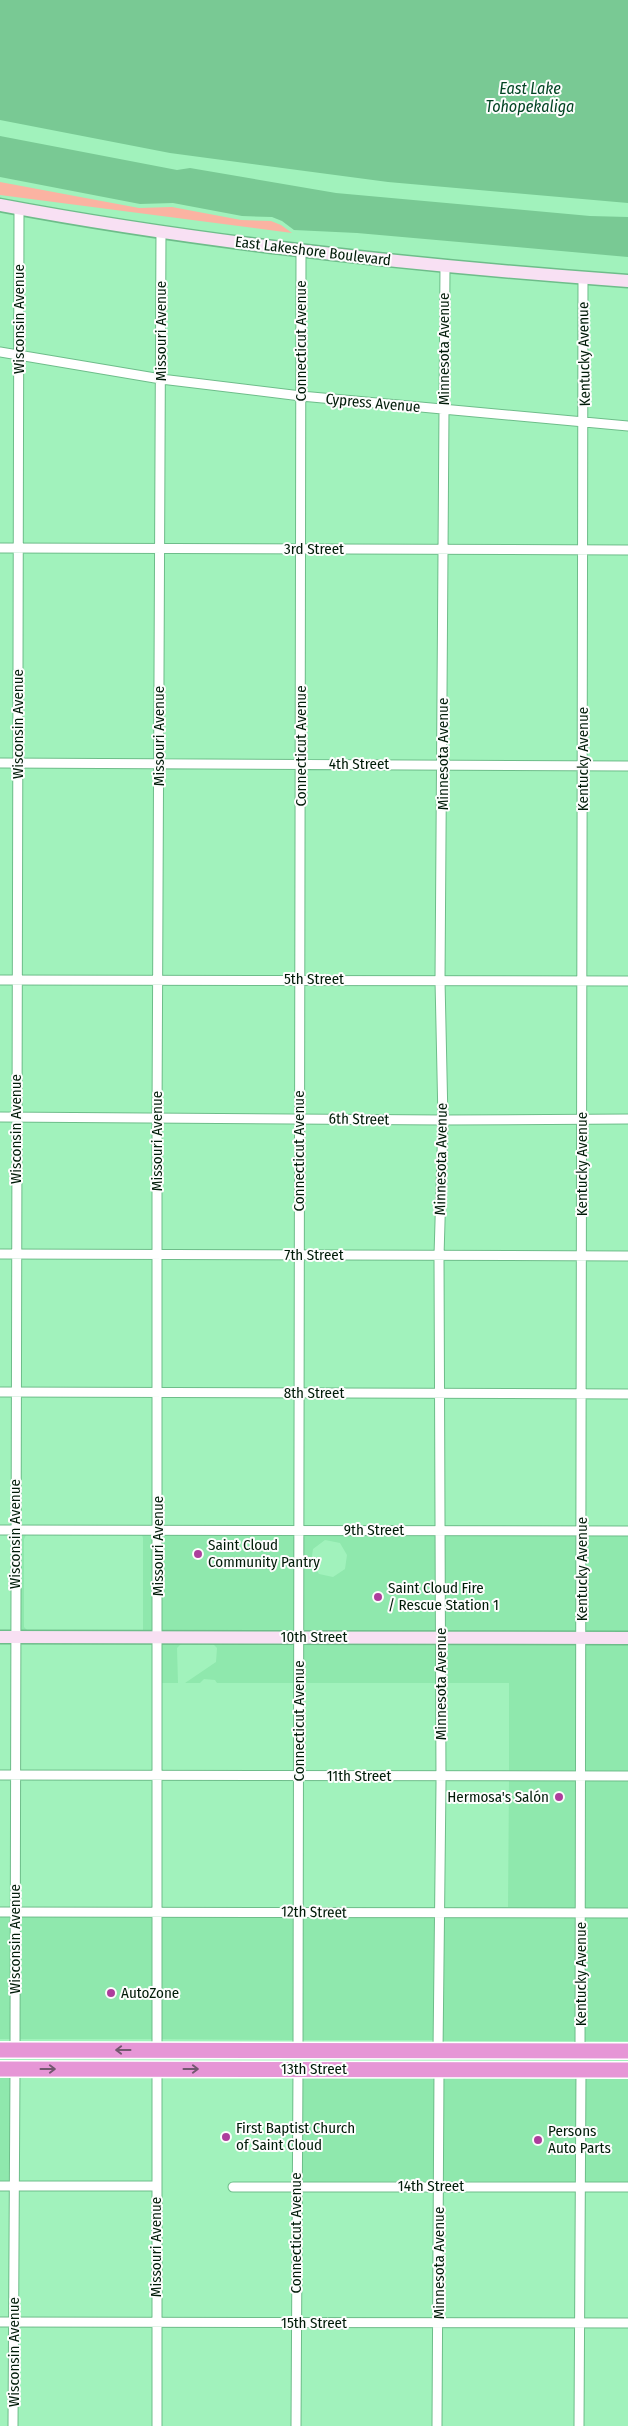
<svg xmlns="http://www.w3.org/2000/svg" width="628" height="2426" font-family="'Fira Sans Condensed',sans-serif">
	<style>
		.built { fill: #8fe8ad; fill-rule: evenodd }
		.green { fill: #fbb3a2 }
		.water { fill: #79c994 }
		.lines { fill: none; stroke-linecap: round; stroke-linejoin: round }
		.street-casing { stroke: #6ebd8a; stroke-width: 11 }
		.secondary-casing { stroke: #6ebd8a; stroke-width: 15 }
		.highway-casing { stroke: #fff; stroke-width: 18 }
		.street { stroke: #fff; stroke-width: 9 }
		.secondary { stroke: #f8e0f3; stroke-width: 12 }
		.highway { stroke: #e696d6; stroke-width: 15 }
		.oneway { stroke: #73586f }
		.poi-dot { fill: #ad3e9c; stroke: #fdfdfd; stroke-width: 2 }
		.labels { text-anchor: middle; stroke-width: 4; stroke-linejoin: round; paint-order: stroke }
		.street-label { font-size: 15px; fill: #001b08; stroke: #fdfdfd }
		.poi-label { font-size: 15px; fill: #001b08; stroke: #fdfdfd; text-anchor: start }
		.water-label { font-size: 16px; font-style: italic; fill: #024423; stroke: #fdfdfd }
	</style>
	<rect width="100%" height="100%" fill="#a1f2bc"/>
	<path class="built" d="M20,1535H40H26L24,1539V1627L28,1631L143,1630V1538L142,1535H153L152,1632H20Z
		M162,1535H295L294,1632H161Z
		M303,1535L436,1536V1632H303ZM325,1540L340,1543L347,1555L345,1569L333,1577L319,1574L311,1562L313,1549Z
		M445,1536H577V1633L445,1632Z
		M586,1536H628V1633H586Z
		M161,1642H294V1683H217L215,1680L204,1679L200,1683H185L216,1662L217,1648L213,1644H181L177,1648L178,1683H161Z
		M303,1642H436V1683H303Z
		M445,1642L577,1643V1771H509V1683H445Z
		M586,1643H628V1771H586Z
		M509,1781H577L576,1908H443L508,1907Z
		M586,1781H628V1908H585Z
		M0,1917H10L11,2039H0Z
		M19,1917H152V2039H19Z
		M160,1917H294V2040L161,2039Z
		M303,1917L434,1918V2040H303Z
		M443,1918H576V2041H443Z
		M585,1918H628V2041H585Z
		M0,2076H11L9,2181H0Z
		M302,2076H435V2181L301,2182Z
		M444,2076H577L575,2182L444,2181Z
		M585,2076L628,2077V2182H584Z"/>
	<path class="green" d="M0,182L139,208L172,207L241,220L271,221L281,225L292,233L0,195Z"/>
	<path class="water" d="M0,0H628V203L388,182L170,153L0,120Z
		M0,136L177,170L190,168L336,193L590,216L628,217V257L357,233L294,230L282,221L272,217L242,216L173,203L140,204L0,177Z"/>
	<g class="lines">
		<defs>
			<path id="street" d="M0,352L161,379L301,396L628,426
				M0,548L628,550
				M0,763L628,766
				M0,980L628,981
				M0,1117L443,1120L628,1119
				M0,1254L628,1256
				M0,1392L628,1394
				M0,1530L628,1531
				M0,1775L628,1776
				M0,1912L628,1913
				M15,2050L19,209
				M157,2050V1117L161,231
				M298,2050L301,251
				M438,2051L441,1783L439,1256L443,1120L440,980L445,267
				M580,2051L583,278
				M0,2186H156
				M233,2187H628
				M0,2322L628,2323
				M13,2426L15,2069
				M157,2426V2069
				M296,2426L298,2069
				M437,2426L439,2070
				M579,2426L581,2070"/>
			<path id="secondary" d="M0,205C207,244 418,266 628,281
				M0,1637L628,1638"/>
			<path id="highway" d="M0,2050L628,2051
				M0,2069L628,2070"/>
		</defs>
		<use href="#street" class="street-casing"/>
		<use href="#secondary" class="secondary-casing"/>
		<use href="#highway" class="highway-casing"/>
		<use href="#street" class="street"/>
		<use href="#secondary" class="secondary"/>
		<use href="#highway" class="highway"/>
	</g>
	<defs><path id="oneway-shaft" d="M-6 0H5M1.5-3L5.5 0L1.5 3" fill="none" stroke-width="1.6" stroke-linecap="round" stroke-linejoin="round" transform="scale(1.25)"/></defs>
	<g class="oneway">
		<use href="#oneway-shaft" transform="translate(123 2050) rotate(180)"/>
		<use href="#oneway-shaft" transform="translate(48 2069)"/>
		<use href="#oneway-shaft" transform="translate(191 2069)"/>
	</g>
	<g class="poi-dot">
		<circle cx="198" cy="1554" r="5"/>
		<circle cx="378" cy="1597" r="5"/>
		<circle cx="559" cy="1797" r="5"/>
		<circle cx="111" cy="1993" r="5"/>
		<circle cx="226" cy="2137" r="5"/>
		<circle cx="538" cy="2140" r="5"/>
	</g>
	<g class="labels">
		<g class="street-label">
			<text transform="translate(313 251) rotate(7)" y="5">East Lakeshore Boulevard</text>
			<text transform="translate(19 319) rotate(-90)" y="5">Wisconsin Avenue</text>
			<text transform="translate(161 331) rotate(-90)" y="5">Missouri Avenue</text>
			<text transform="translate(301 341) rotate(-90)" y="5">Connecticut Avenue</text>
			<text transform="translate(444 349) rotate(-90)" y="5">Minnesota Avenue</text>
			<text transform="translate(584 354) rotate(-91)" y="5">Kentucky Avenue</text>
			<text transform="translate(373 403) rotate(5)" y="5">Cypress Avenue</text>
			<text x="314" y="554">3rd Street</text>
			<text transform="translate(18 724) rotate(-90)" y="5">Wisconsin Avenue</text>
			<text transform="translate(159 736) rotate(-90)" y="5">Missouri Avenue</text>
			<text transform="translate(301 746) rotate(-90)" y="5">Connecticut Avenue</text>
			<text transform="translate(443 754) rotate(-90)" y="5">Minnesota Avenue</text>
			<text transform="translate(583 759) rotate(-90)" y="5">Kentucky Avenue</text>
			<text x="359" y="769">4th Street</text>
			<text x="314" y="984">5th Street</text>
			<text transform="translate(359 1119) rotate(1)" y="5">6th Street</text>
			<text transform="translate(16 1129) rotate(-90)" y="5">Wisconsin Avenue</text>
			<text transform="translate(157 1141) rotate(-90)" y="5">Missouri Avenue</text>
			<text transform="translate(299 1151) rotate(-90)" y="5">Connecticut Avenue</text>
			<text transform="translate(441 1159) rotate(-89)" y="5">Minnesota Avenue</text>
			<text transform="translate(582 1164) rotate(-90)" y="5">Kentucky Avenue</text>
			<text x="314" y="1260">7th Street</text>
			<text x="314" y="1398">8th Street</text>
			<text x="374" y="1535">9th Street</text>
			<text transform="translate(15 1534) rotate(-90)" y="5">Wisconsin Avenue</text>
			<text transform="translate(158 1546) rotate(-90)" y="5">Missouri Avenue</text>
			<text transform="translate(582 1569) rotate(-90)" y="5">Kentucky Avenue</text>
			<text x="314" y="1642">10th Street</text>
			<text transform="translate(441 1684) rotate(-90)" y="5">Minnesota Avenue</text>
			<text transform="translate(299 1721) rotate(-90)" y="5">Connecticut Avenue</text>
			<text x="359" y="1781">11th Street</text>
			<text transform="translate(314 1912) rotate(1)" y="5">12th Street</text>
			<text transform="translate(15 1939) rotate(-90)" y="5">Wisconsin Avenue</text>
			<text transform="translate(581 1974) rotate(-90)" y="5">Kentucky Avenue</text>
			<text x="314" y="2074">13th Street</text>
			<text x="431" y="2191">14th Street</text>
			<text transform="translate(296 2233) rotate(-90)" y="5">Connecticut Avenue</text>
			<text transform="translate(156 2247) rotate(-90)" y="5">Missouri Avenue</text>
			<text transform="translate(439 2263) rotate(-90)" y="5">Minnesota Avenue</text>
			<text x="314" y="2328">15th Street</text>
			<text transform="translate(14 2352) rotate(-90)" y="5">Wisconsin Avenue</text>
		</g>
		<g class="poi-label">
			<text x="208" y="1550">Saint Cloud<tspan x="208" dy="17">Community Pantry</tspan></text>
			<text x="388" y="1593">Saint Cloud Fire<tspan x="388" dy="17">/ Rescue Station 1</tspan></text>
			<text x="549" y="1802" text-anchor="end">Hermosa's Salón</text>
			<text x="121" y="1998">AutoZone</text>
			<text x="236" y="2133">First Baptist Church<tspan x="236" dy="17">of Saint Cloud</tspan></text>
			<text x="548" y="2136">Persons<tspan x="548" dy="17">Auto Parts</tspan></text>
		</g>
		<g class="water-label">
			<text x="530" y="94">East Lake<tspan x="530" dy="18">Tohopekaliga</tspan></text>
		</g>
	</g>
</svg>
